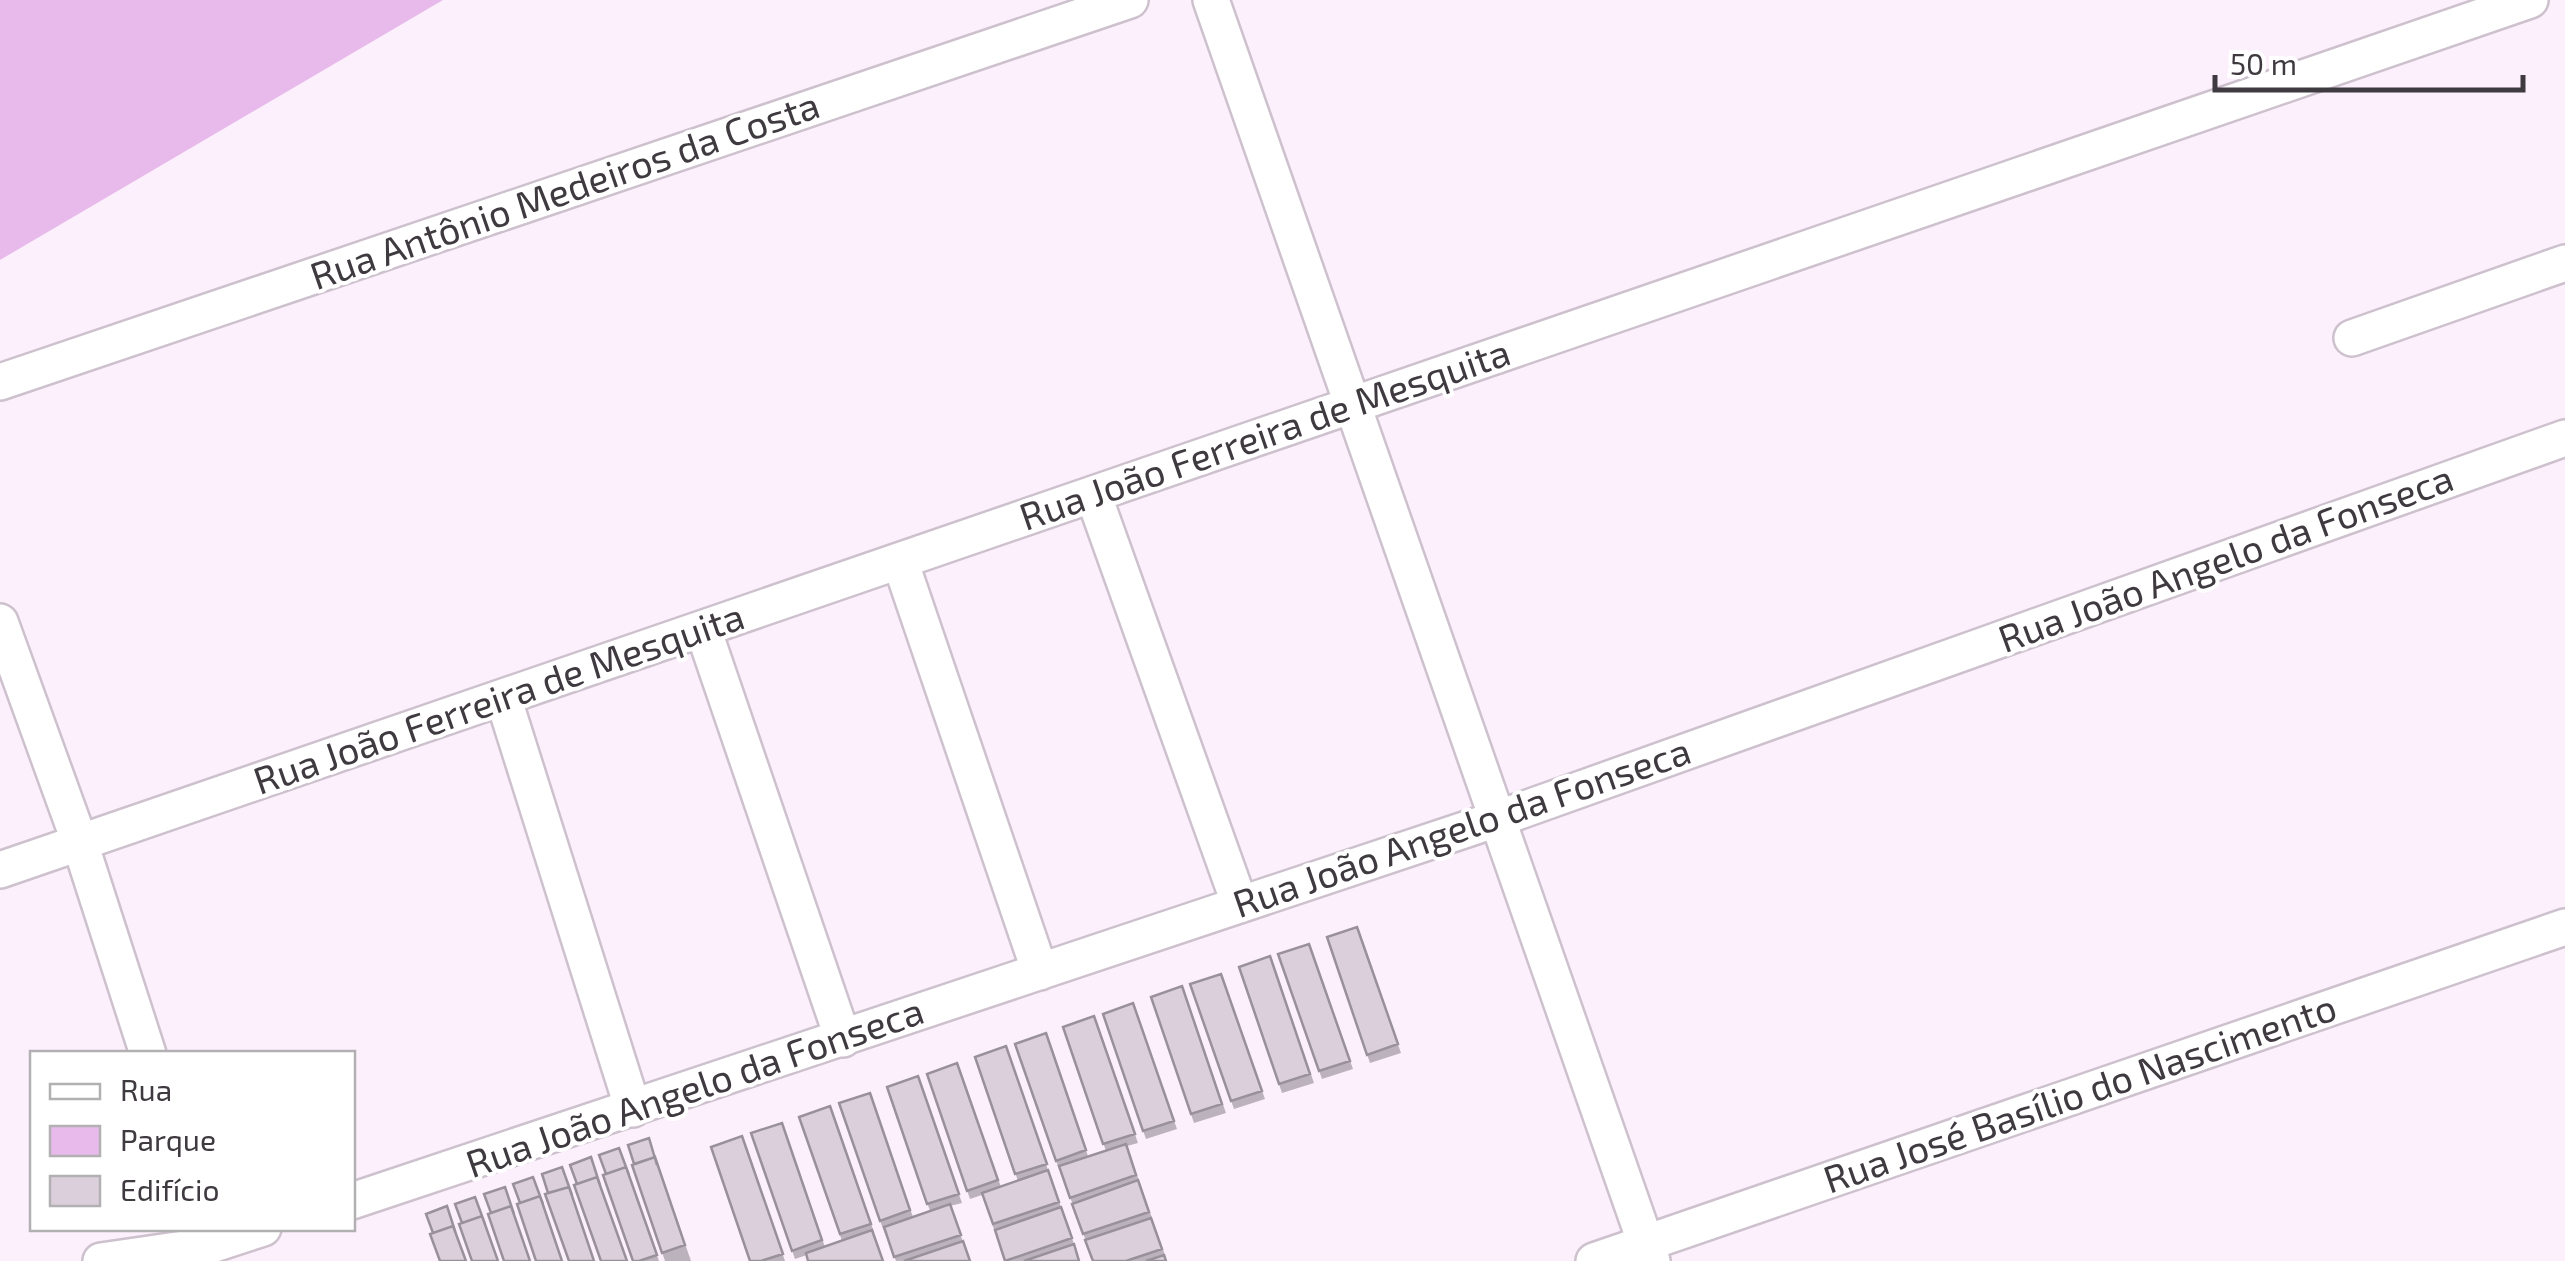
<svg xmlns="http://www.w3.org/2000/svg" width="2565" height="1261" font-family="'Exo 2',sans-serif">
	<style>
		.green { fill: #e8baeb }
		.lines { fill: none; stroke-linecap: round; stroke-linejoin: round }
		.street-casing { stroke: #cdc1cd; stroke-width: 40 }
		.street { stroke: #fff; stroke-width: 35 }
		.wall { fill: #bcb2bd }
		.building { fill: #dbcfdc; stroke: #99919a; stroke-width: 2.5 }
		.labels { text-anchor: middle; stroke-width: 8; stroke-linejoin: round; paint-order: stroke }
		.street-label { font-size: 38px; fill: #3f3a3f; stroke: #fff }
	</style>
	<rect width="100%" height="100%" fill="#fdf0fd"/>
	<path class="green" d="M0,0H443L0,260Z"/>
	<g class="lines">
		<defs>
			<path id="street" d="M1211,0L1652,1261
				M2352,338L2565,263
				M0,382L1130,0
				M1093,494L1240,905
				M900,561L1040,972
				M0,622L80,843L148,1054
				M703,629L843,1039
				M503,697L633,1109
				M0,870L2530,0
				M352,1201L1497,819L2565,438
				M101,1261L211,1245L263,1228
				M1594,1261L2565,927"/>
		</defs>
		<use href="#street" class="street-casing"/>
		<use href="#street" class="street"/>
	</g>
	<path class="wall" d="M1357,927L1401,1053L1370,1063L1327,937Z
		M1309,944L1353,1069L1322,1079L1278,954Z
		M1270,956L1314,1083L1282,1093L1239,967Z
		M1221,974L1265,1099L1234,1109L1190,984Z
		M1182,986L1226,1113L1194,1123L1151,997Z
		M1133,1003L1177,1129L1146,1139L1103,1014Z
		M1094,1016L1138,1143L1127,1146L1167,1261H1093L1060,1169H1059L1056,1161L1046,1033L1088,1156L1106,1151L1063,1027Z
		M1006,1046L1049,1173L1080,1261H1005L982,1195L970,1199L927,1074L957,1063L1001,1187L1018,1181L975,1057Z
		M918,1076L962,1203L950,1206L970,1261H896L880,1221L870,1093L913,1217L930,1211L887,1087Z
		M830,1106L874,1232L795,1259L751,1133L782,1123L825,1247L842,1241L799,1117Z
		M742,1136L785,1261H750Z
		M619,1148L659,1261H633Z
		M634,1164L661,1174L691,1261H665L632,1165Z"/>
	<path class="building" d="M1357,927L1398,1044L1367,1055L1327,937Z
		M1309,944L1350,1061L1319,1071L1278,954Z
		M1270,956L1310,1074L1279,1084L1239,967Z
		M1221,974L1262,1091L1231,1101L1190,984Z
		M1182,986L1222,1104L1191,1114L1151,997Z
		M1133,1003L1174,1121L1143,1131L1103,1014Z
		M1094,1016L1135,1134L1103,1144L1063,1027Z
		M1046,1033L1086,1150L1056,1161L1015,1044Z
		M1006,1046L1047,1164L1015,1174L975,1057Z
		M957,1063L998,1180L967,1191L927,1074Z
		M918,1076L959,1194L927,1204L887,1087Z
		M870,1093L910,1210L880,1221L839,1103Z
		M830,1106L871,1224L840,1234L799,1117Z
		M782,1123L822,1240L792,1251L751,1133Z
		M742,1136L783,1254L761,1261H750L711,1147Z
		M649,1138L657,1165L655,1157L634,1164L628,1145Z
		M1126,1144L1136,1175L1070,1198L1059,1166Z
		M619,1148L629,1175L626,1167L606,1174L599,1155Z
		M591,1157L600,1185L597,1177L577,1184L570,1165Z
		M655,1157L685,1245L662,1253L632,1165Z
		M562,1167L572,1195L569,1187L548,1193L542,1174Z
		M626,1167L657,1255L639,1261H633L603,1175Z
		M1048,1170L1059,1202L993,1224L982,1193Z
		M533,1177L543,1204L540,1196L520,1203L513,1184Z
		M597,1177L627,1261H601L574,1185Z
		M1138,1180L1149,1212L1083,1234L1072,1204Z
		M505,1187L514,1214L511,1206L491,1213L484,1194Z
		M569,1187L594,1261H569L545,1194Z
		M540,1196L562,1261H536L517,1204Z
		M475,1197L485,1224L482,1216L462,1223L455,1204Z
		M950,1204L961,1235L894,1257L884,1227Z
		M447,1206L456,1234L453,1226L433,1233L426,1214Z
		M511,1206L530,1261H504L488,1214Z
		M1061,1207L1072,1238L1005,1261L995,1230Z
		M482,1216L498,1261H472L459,1224Z
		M1151,1218L1162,1249L1126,1261H1093L1085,1240Z
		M453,1226L466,1261H440L430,1234Z
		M872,1230L883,1261H808L806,1253Z
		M963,1241L970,1261H904Z
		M1074,1244L1079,1261H1024Z
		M1164,1255L1166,1261H1146Z"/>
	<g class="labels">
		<g class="street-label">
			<text transform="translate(565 191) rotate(-19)" y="13">Rua Antônio Medeiros da Costa</text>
			<text transform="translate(1265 435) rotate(-19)" y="13">Rua João Ferreira de Mesquita</text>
			<text transform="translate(2226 559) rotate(-20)" y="13">Rua João Angelo da Fonseca</text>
			<text transform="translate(499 699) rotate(-19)" y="13">Rua João Ferreira de Mesquita</text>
			<text transform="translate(1462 828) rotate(-19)" y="13">Rua João Angelo da Fonseca</text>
			<text transform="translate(695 1088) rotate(-19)" y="13">Rua João Angelo da Fonseca</text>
			<text transform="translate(2080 1094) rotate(-19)" y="13">Rua José Basílio do Nascimento</text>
		</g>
	</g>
	<rect x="30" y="1051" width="325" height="180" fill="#ffffff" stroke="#b2b0b2" stroke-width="2.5"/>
	<rect x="50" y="1084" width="50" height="15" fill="#ffffff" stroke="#b2b0b2" stroke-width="2.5"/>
	<text x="120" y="1101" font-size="30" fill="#3f3a3f">Rua</text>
	<rect x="50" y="1126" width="50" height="30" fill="#e8baeb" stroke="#b2b0b2" stroke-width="2.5"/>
	<text x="120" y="1151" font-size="30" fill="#3f3a3f">Parque</text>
	<rect x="50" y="1176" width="50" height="30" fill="#dbcfdc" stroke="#b2b0b2" stroke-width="2.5"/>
	<text x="120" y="1201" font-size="30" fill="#3f3a3f">Edifício</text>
	<path d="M2215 75v15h308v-15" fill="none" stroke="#3f3a3f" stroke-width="5"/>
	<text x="2230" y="75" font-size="30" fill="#3f3a3f" stroke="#ffffff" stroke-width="8" paint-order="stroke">50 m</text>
</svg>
